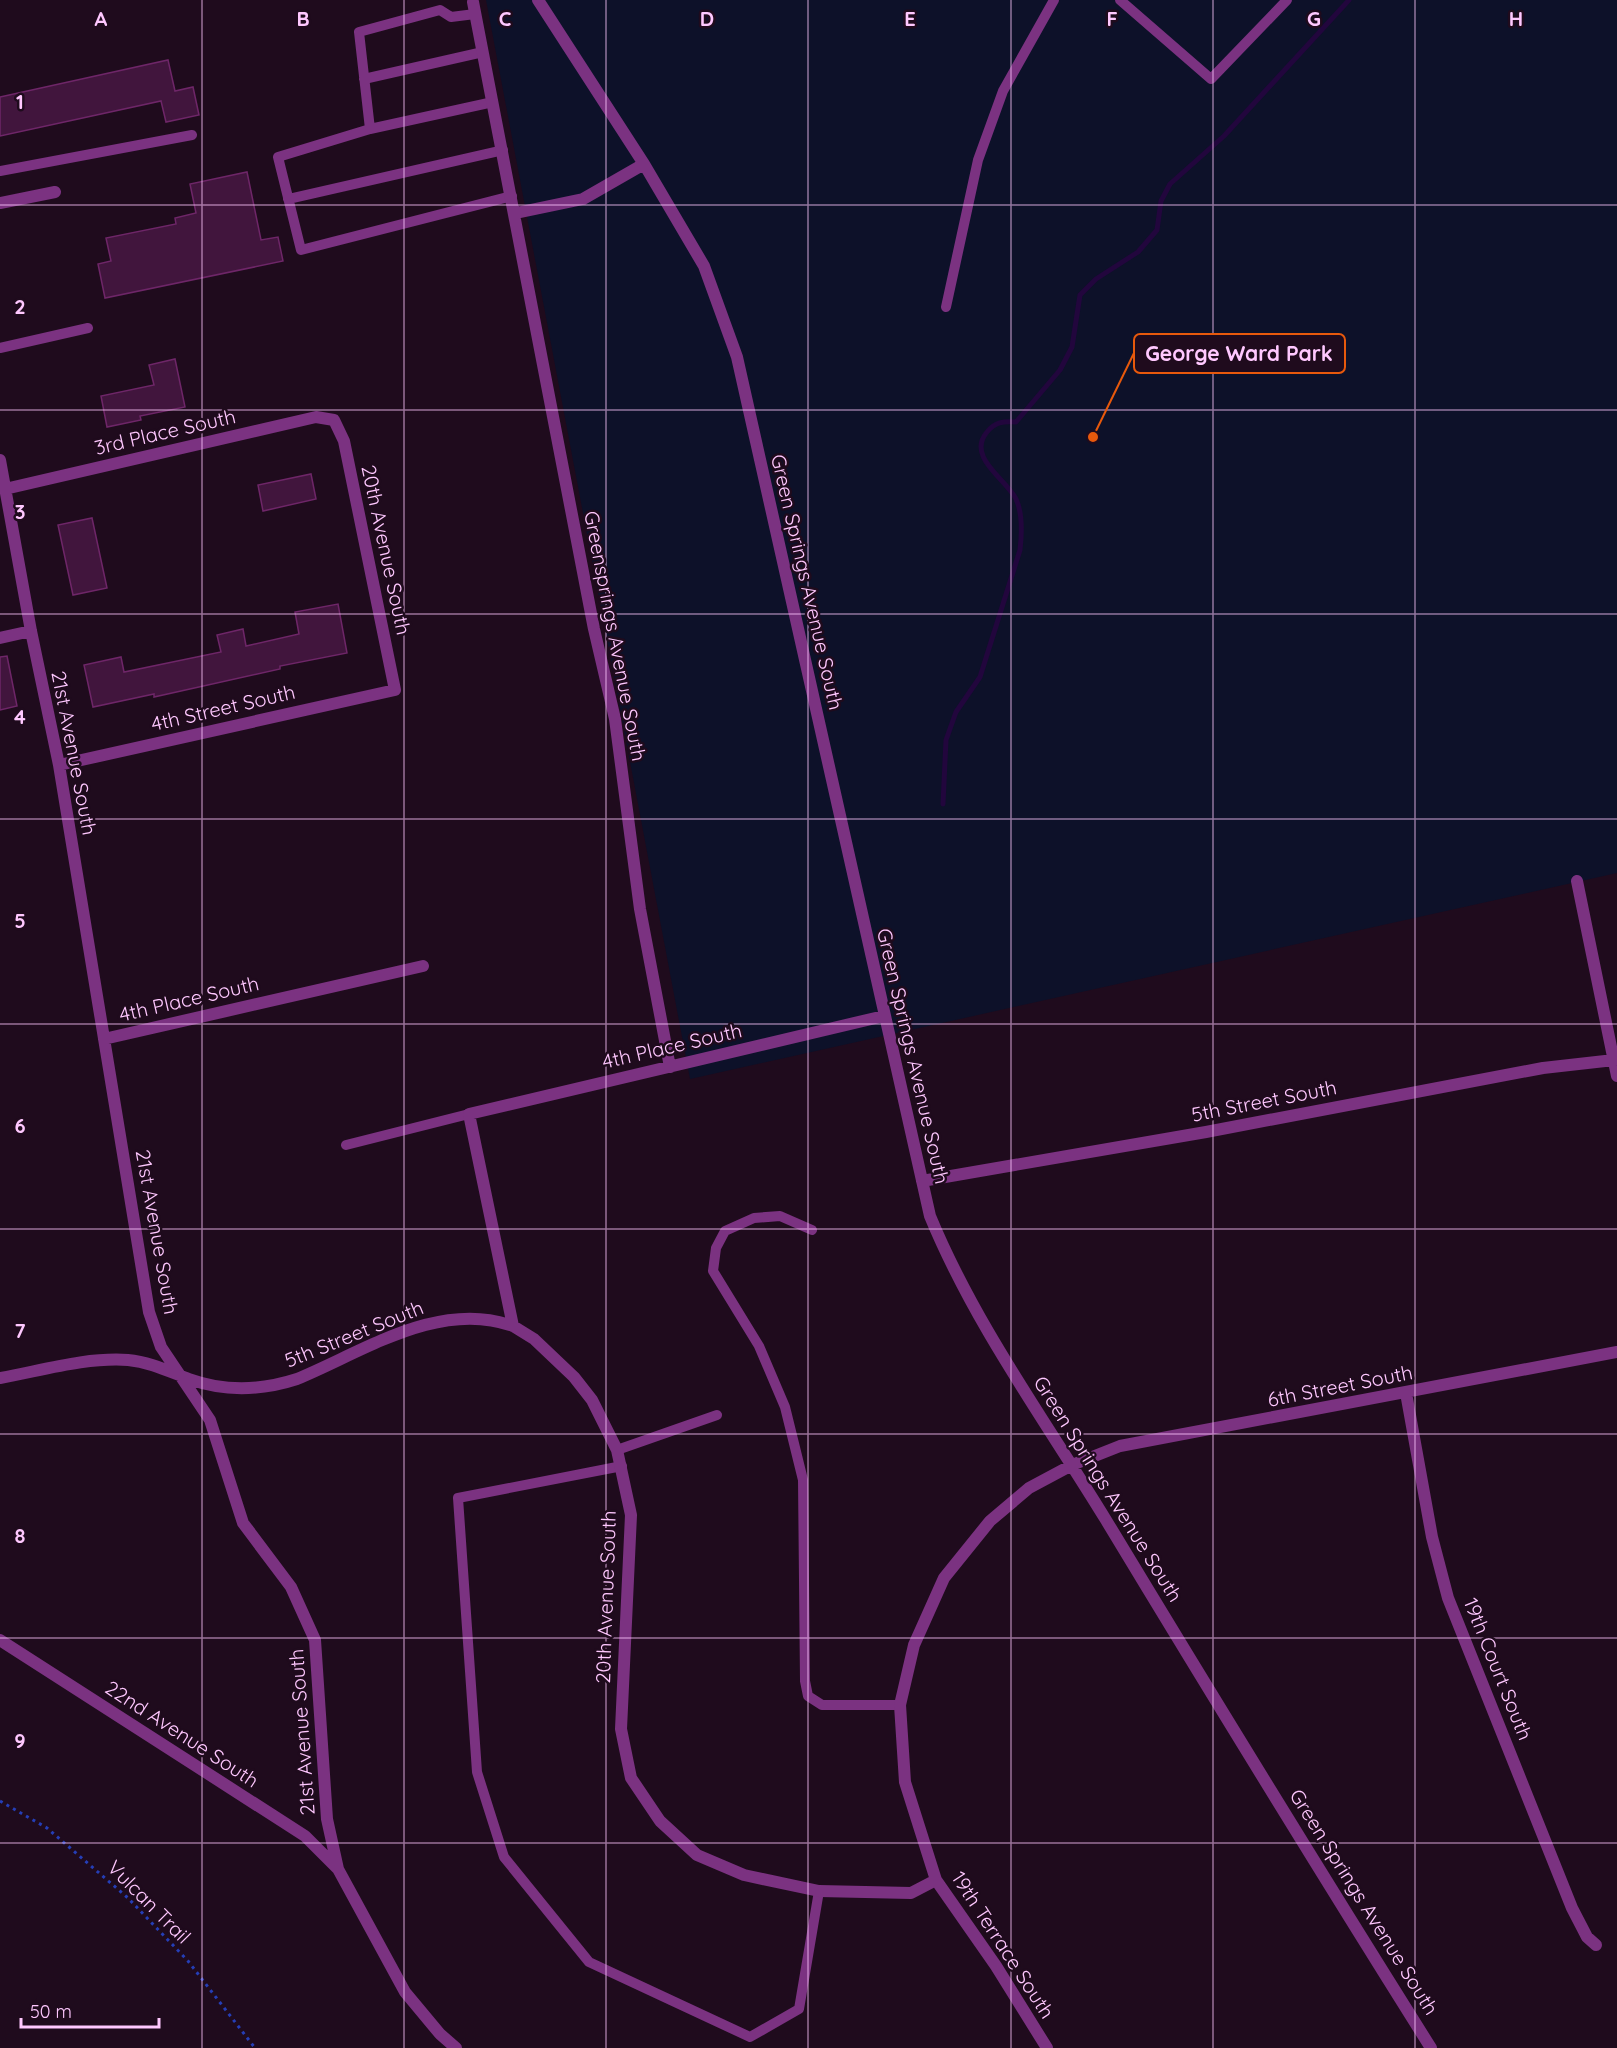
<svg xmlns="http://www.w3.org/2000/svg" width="1617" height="2048" font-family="Quicksand,sans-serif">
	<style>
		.green { fill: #0d1129 }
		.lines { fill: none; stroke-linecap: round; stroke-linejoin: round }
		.stream { stroke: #22063d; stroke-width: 5 }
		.building { fill: #41153d; stroke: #6e2668; stroke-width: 1.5 }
		.path { stroke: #253eb6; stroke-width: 3; stroke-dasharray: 3 4.5; stroke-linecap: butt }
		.lane { stroke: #7b3281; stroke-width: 10 }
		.street { stroke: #7b3281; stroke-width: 12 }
		.grid { fill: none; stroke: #ffc8ff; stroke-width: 1.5; stroke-opacity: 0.55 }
		.labels { text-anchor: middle; stroke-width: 5; stroke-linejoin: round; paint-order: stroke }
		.street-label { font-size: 20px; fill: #ffc8ff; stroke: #1f0b1d }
		.grid-label { font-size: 20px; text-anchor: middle; font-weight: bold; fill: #ffc8ff; stroke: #1f0b1d; stroke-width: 5; stroke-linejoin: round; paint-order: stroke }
		.leader { fill: none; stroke: #e8590c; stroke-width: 2 }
		.callout-dot { fill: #e8590c; stroke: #1f0b1d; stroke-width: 2 }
		.callout { fill: #1f0b1d; stroke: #e8590c; stroke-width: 2 }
		.callout-label { font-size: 21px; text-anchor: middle; font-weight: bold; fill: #ffc8ff }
	</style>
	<rect width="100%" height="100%" fill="#1f0b1d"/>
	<path class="green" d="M486,0H1617V873L690,1079Z"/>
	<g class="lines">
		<path class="stream" d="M943,804L946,740L956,712L980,677L1020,550C1022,533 1023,514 1016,499C1006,479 966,457 987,432C995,422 1003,421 1016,422L1060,370L1072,347L1080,295L1096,279L1138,252L1157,230L1161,201L1170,184L1224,136L1349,0"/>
	</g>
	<path class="building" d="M168,60L175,91L193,87L199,115L166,122L161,101L0,136V97Z
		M247,172L261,240L278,237L283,261L105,298L98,264L111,261L106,238L176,224L175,218L196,213L190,184Z
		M175,359L185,407L140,416L141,420L107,427L101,396L154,385L149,365Z
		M311,474L316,499L263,511L258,485Z
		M92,518L107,588L73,595L58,525Z
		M338,604L347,653L280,666V669L154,697V694L93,707L84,665L121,657L124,672L221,652L217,635L243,629L246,646L299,634L295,612Z
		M7,656L17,706L0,710V657Z"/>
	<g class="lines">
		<path class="path" d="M0,1801L47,1828L128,1898L188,1961L255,2048"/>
		<path class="lane" d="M1120,0L1211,79L1287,0
			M475,14L451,17L440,10L359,32L370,129L278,157L301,250L512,196
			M364,79L483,52
			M370,129L493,102
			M0,171L192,135
			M288,199L503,150
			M946,307L978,160L1003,91L1054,0
			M0,348L88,328
			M346,1145L469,1114
			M812,1230L780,1216L754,1218L725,1231L716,1248L713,1271L759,1346L785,1407L803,1480L805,1681L808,1696L822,1705H900
			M617,1450L717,1415
			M622,1466L458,1498L477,1772L504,1857L589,1962L750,2037L799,2009L819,1891"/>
		<path class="street" d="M538,0L644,164L704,266L737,357L930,1216C975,1325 1045,1420 1106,1520C1213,1697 1321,1873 1431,2048
			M473,2L594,629L615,719L640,909L670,1067
			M0,203L55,192
			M516,213L583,199L644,164
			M0,460L31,631L59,765L149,1312L161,1347L210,1420L243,1523L291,1587L315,1640L327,1819L338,1869L405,1992L440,2034L456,2048
			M5,489L316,417L334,420L344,441L395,690L59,765
			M0,638L31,631
			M1577,881L1617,1076
			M884,1016L469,1114L513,1326L534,1339L574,1377L592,1400L617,1450L631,1515L621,1729L631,1778L660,1821L697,1855L744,1875L819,1891L911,1893L936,1880
			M104,1039L423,966
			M922,1181L1206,1132L1543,1068L1614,1060
			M0,1378C40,1371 86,1357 128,1360C150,1362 168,1371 189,1379C225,1392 260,1391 297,1379C363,1352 439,1299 513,1326
			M1406,1393L1432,1537L1448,1598L1572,1908L1587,1937L1596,1945
			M0,1640L305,1836L338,1869
			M1047,2048L996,1966L936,1880L905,1782L900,1705L914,1645L944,1578L990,1521L1029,1488L1072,1465L1120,1446L1617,1352"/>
	</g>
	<path class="grid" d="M202,0V2048M404,0V2048M606,0V2048M808,0V2048M1011,0V2048M1213,0V2048M1415,0V2048M0,205H1617M0,410H1617M0,614H1617M0,819H1617M0,1024H1617M0,1229H1617M0,1434H1617M0,1638H1617M0,1843H1617"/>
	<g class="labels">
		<g class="street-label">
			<text transform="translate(165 432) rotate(-13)" y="7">3rd Place South</text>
			<text transform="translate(386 550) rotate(78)" y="7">20th Avenue South</text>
			<text transform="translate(807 582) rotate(77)" y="7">Green Springs Avenue South</text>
			<text transform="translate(615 636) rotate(79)" y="7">Greensprings Avenue South</text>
			<text transform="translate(223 708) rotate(-13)" y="7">4th Street South</text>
			<text transform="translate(74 753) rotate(79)" y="7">21st Avenue South</text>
			<text transform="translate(189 999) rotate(-13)" y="7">4th Place South</text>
			<text transform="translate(672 1046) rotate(-13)" y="7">4th Place South</text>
			<text transform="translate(913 1056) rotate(77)" y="7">Green Springs Avenue South</text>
			<text transform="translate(1264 1101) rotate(-11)" y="7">5th Street South</text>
			<text transform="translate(157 1232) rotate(80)" y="7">21st Avenue South</text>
			<text transform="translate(354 1334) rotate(-22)" y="7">5th Street South</text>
			<text transform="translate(1340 1386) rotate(-11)" y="7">6th Street South</text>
			<text transform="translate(1108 1489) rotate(58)" y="7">Green Springs Avenue South</text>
			<text transform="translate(606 1597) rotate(-88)" y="7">20th Avenue South</text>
			<text transform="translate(1498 1669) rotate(68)" y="7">19th Court South</text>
			<text transform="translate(302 1732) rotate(-94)" y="7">21st Avenue South</text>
			<text transform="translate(182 1734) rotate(33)" y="7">22nd Avenue South</text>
			<text transform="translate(149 1902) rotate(45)" y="7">Vulcan Trail</text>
			<text transform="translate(1364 1902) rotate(58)" y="7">Green Springs Avenue South</text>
			<text transform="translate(1003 1945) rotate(57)" y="7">19th Terrace South</text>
		</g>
	</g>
	<g class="grid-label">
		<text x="101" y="26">A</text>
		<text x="303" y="26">B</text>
		<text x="505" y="26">C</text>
		<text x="707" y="26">D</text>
		<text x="910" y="26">E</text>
		<text x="1112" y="26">F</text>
		<text x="1314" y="26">G</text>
		<text x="1516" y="26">H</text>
		<text x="20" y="109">1</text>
		<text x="20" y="314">2</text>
		<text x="20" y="519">3</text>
		<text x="20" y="724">4</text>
		<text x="20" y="928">5</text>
		<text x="20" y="1133">6</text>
		<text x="20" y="1338">7</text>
		<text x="20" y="1543">8</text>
		<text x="20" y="1748">9</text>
	</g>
	<path class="leader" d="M1093 437L1134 353"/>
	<circle class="callout-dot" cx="1093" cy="437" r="6"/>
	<rect class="callout" x="1134" y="334" width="211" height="39" rx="6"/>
	<g class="callout-label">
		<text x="1239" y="361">George Ward Park</text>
	</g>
	<path d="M21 2018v9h138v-9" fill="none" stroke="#ffc8ff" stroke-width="3"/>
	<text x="30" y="2018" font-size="18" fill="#ffc8ff" stroke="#1f0b1d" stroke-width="4.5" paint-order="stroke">50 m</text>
</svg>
